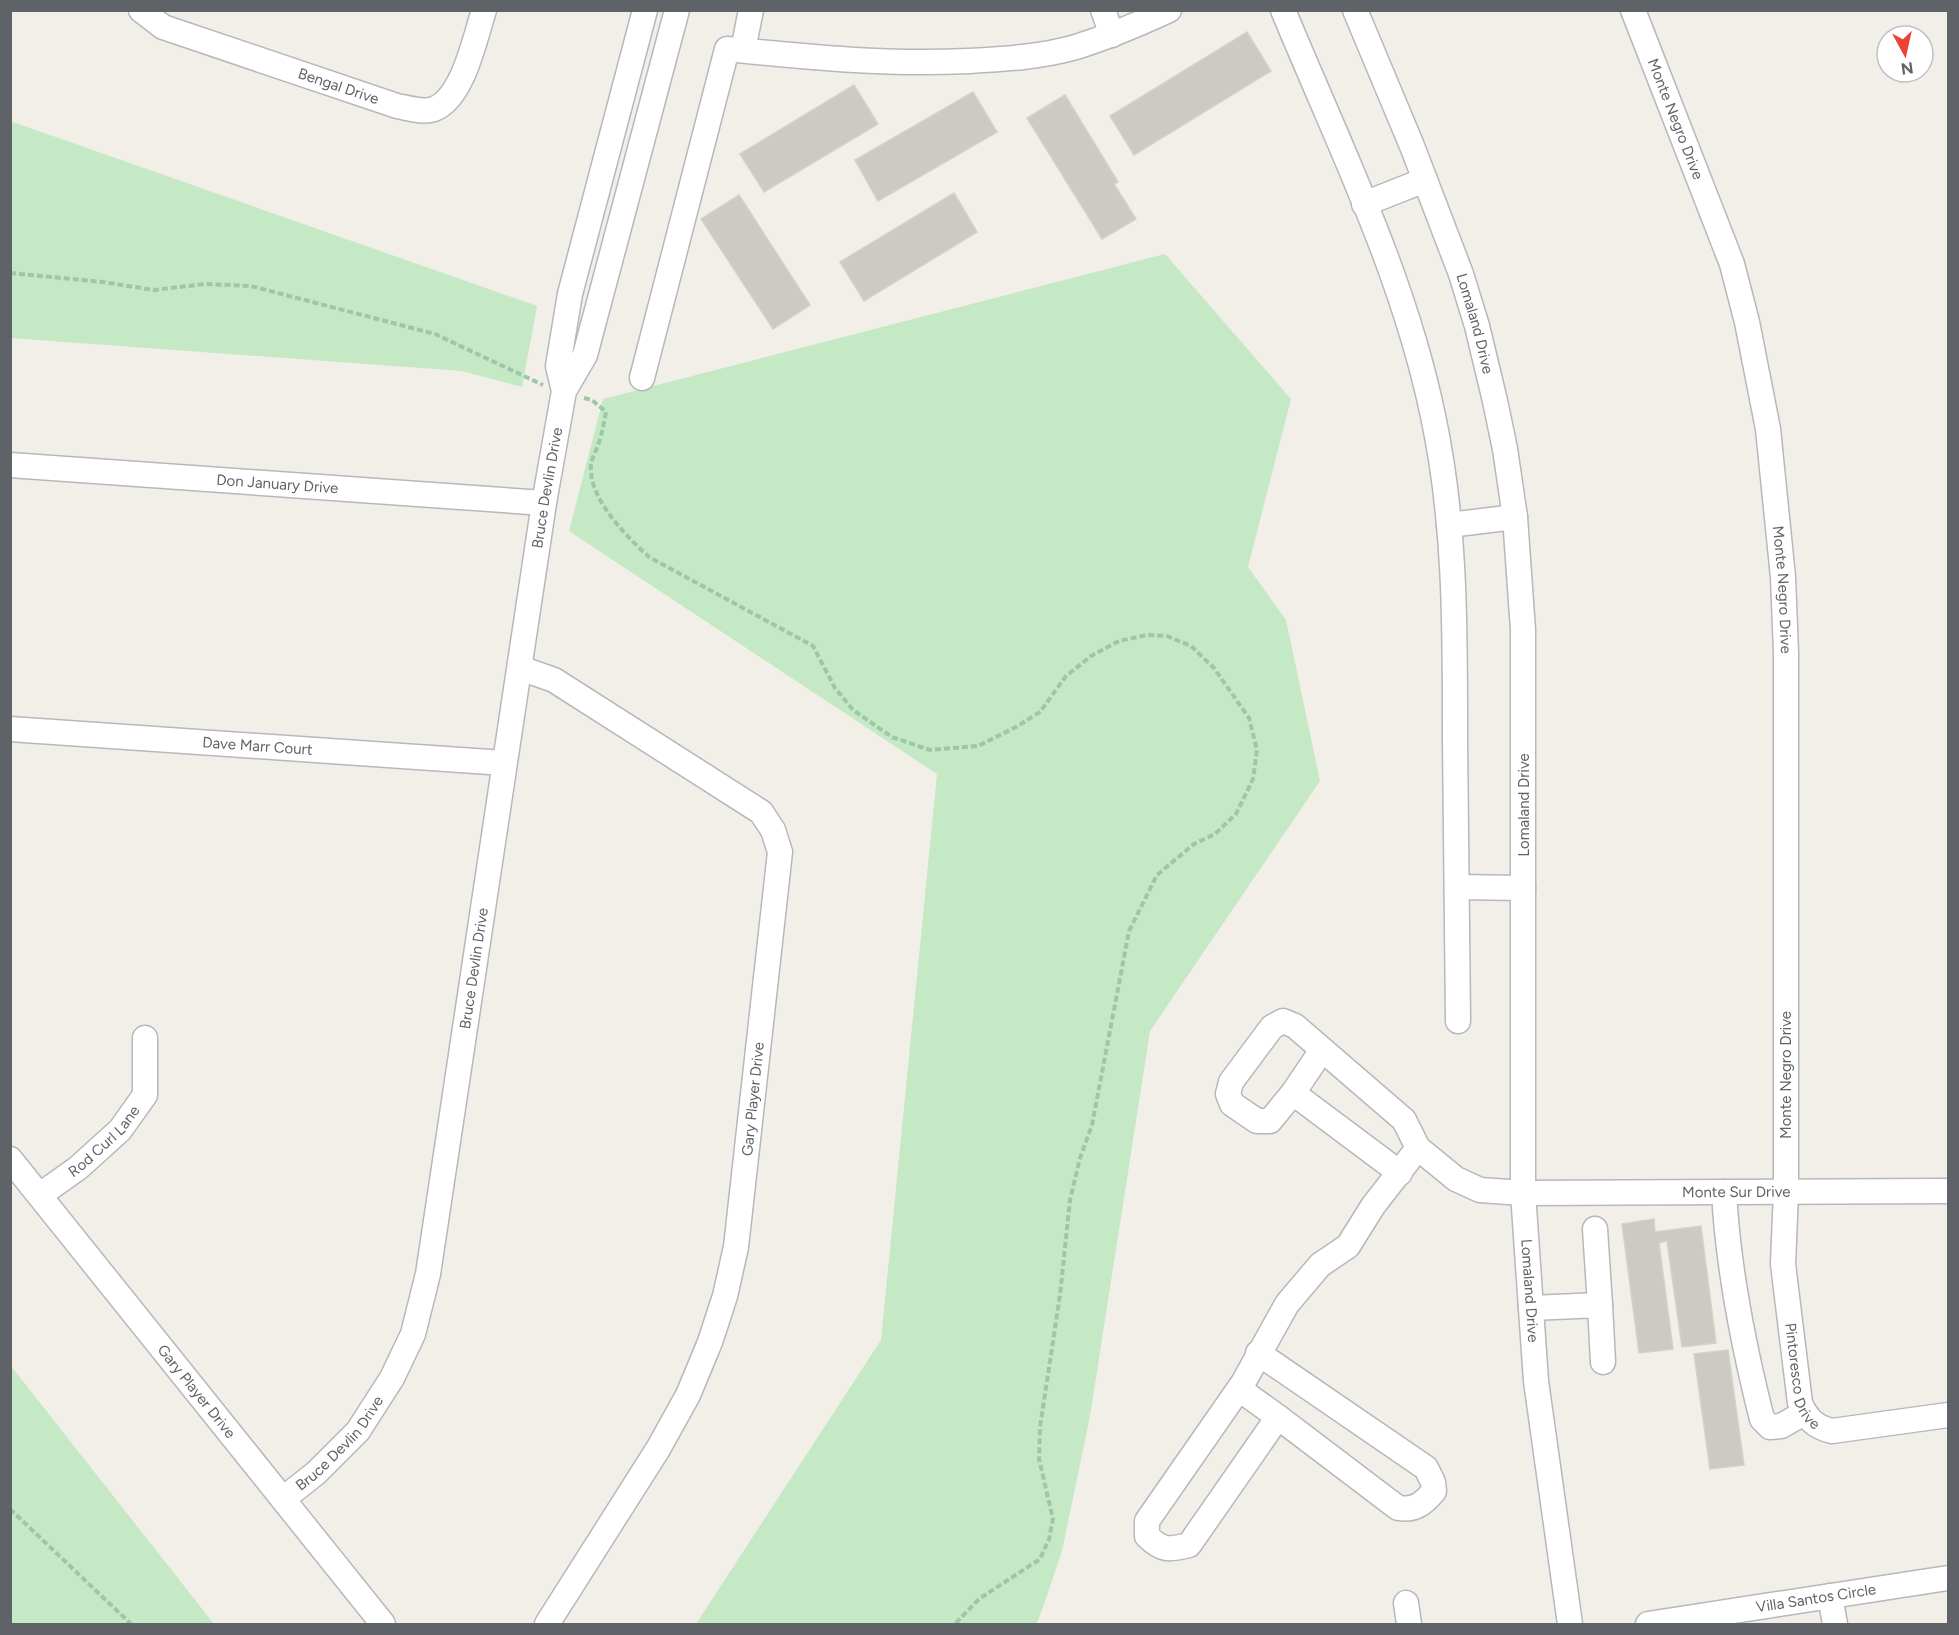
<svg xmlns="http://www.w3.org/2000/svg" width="1959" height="1635" font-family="Figtree,sans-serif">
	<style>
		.green { fill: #c5e8c5 }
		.building { fill: #cccac5; stroke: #d6d1c6; stroke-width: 1.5 }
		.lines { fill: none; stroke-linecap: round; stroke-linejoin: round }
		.minor-casing { stroke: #b5b8bc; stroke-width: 27 }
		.path { stroke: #9cc7a9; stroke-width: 4; stroke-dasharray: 6 3; stroke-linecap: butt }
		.minor { stroke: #fff; stroke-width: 24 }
		.labels { text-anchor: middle; stroke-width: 6; stroke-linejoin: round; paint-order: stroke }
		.street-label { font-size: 15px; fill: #5f6368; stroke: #fff }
	</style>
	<rect width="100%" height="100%" fill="#f1efe8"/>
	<path class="green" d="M10,121L537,306L522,387L462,371L11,338Z
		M1165,254L1291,399L1248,567L1286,620L1320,781L1150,1031L1090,1416L1062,1551L1041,1613L1036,1624H696L881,1340L937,774L569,531L603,399Z
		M11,1366L214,1624H11Z"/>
	<path class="building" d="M1247,32L1271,71L1134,155L1110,116Z
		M854,85L878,124L764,192L740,154Z
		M973,92L997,132L878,201L855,160Z
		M1065,95L1118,182L1114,184L1136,219L1102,239L1027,118Z
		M954,193L977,232L864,301L840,262Z
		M739,195L810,305L773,329L701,219Z
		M1654,1219L1655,1232L1701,1226L1716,1343L1682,1347L1667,1241L1659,1243L1673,1349L1639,1353L1622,1224Z
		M1728,1350L1744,1465L1710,1469L1694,1354Z"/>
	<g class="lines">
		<defs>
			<g id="minor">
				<path id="s1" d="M141,10L163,27L397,106C408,108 423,113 434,109C463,98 475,38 484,10"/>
				<path d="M1103,10L1112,35"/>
				<path d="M1283,10C1338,143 1404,275 1433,416C1456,523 1455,631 1455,739C1456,833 1457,927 1458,1021"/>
				<path id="s2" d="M1355,10L1412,146L1461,274L1477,326L1495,401L1505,449L1515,517L1523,630V1193L1536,1381L1570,1624"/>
				<path id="s3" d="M1633,10L1732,264L1747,322L1768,429L1783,577L1786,653V1192L1783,1264L1800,1403C1807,1419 1815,1427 1832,1431L1948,1415"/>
				<path d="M743,50L751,10"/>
				<path d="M1364,204L1425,180"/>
				<path d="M642,378L727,49C808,57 886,65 968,61C1004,59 1041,57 1076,47C1108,37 1139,24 1169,10"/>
				<path d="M564,391L558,366L570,294L645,10"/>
				<path id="s4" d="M10,465L544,503"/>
				<path d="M1449,525L1515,517"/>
				<path d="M520,668L554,680L761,812L773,830L780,852L736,1247L725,1296L710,1342L688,1395L658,1449L547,1624"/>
				<path id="s5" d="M10,729L504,763"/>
				<path d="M1457,887L1523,888"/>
				<path d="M1293,1093L1322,1050"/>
				<path id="s6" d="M10,1159L383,1624"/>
				<path d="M1400,1173L1293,1093L1270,1121H1257L1232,1104L1228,1094L1231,1082L1272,1027L1283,1021L1295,1026L1404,1120L1418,1148"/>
				<path d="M1724,1192C1728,1269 1743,1344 1762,1419L1770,1427L1781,1426L1804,1413"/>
				<path id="s7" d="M40,1195L78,1168L120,1130L145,1095V1038"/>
				<path d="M1595,1229L1600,1305"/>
				<path d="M1531,1308L1600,1305L1603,1362"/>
				<path id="s8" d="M1258,1353L1426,1468L1433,1482L1434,1491C1424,1503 1415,1511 1398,1508L1278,1417L1189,1545C1169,1550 1162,1551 1147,1536V1521L1243,1383L1287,1304L1320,1265L1348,1246L1373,1206L1418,1148L1456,1179L1480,1190L1523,1193L1948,1191"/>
				<path d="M1239,1389L1278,1417"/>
				<path id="s9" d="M283,1499L316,1473L358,1431L392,1378L413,1334L428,1274L544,503L564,391L585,355L677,10"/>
				<path d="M1830,1596L1835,1624"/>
				<path d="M1406,1603L1409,1624"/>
				<path id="s10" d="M1648,1624L1948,1578"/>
			</g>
		</defs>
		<use href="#minor" class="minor-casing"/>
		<path class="path" d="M10,273L103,282L154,290L205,284L251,286L435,334L543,385
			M584,398L592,400L606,412C604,421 603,430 600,439C598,448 592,456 591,465C588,498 626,536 649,557L813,646L835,688L853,710L892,737L930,750L978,746L1016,727L1040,712L1066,676L1091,656L1119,641L1147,635L1167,636L1191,646L1214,668L1249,718L1257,750L1253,779L1236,814L1215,834L1194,844L1157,875L1129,931L1092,1125L1080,1158L1070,1200L1060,1295L1040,1427L1039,1459L1053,1519L1049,1539L1040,1559L979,1599L955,1624
			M10,1509L131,1624"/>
		<use href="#minor" class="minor"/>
	</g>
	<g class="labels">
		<g class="street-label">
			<text dy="5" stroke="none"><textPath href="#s1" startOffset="213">Bengal Drive</textPath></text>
			<text dy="5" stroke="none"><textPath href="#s3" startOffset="117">Monte Negro Drive</textPath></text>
			<text dy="5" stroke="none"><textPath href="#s2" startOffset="336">Lomaland Drive</textPath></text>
			<text dy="5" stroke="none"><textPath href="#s4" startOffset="268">Don January Drive</textPath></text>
			<text dy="5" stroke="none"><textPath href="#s9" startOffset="1070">Bruce Devlin Drive</textPath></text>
			<text dy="5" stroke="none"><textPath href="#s3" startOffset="603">Monte Negro Drive</textPath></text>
			<text dy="5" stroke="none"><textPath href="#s5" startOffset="248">Dave Marr Court</textPath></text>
			<text transform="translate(1524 805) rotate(-90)" y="5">Lomaland Drive</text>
			<text dy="5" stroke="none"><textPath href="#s9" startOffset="584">Bruce Devlin Drive</textPath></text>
			<text transform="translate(1786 1075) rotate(-90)" y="5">Monte Negro Drive</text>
			<text transform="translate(753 1099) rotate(-84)" y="5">Gary Player Drive</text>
			<text dy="5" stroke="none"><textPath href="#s7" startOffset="84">Rod Curl Lane</textPath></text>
			<text dy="5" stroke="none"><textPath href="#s8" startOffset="1434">Monte Sur Drive</textPath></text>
			<text dy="5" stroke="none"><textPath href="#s2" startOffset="1308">Lomaland Drive</textPath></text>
			<text dy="5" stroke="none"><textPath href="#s3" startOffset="1392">Pintoresco Drive</textPath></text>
			<text dy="5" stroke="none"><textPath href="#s6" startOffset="298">Gary Player Drive</textPath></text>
			<text dy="5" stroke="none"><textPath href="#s9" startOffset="80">Bruce Devlin Drive</textPath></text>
			<text dy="5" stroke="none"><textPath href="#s10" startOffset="170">Villa Santos Circle</textPath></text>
		</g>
	</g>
	<rect width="1959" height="1635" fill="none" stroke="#5f6368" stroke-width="24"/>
	<g transform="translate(1905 54) rotate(172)"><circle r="28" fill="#ffffff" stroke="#bfc1c3" stroke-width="1.5"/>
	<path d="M0-4.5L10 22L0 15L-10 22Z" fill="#ea4335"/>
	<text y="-9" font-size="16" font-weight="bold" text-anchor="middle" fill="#5f6368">N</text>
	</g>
</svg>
